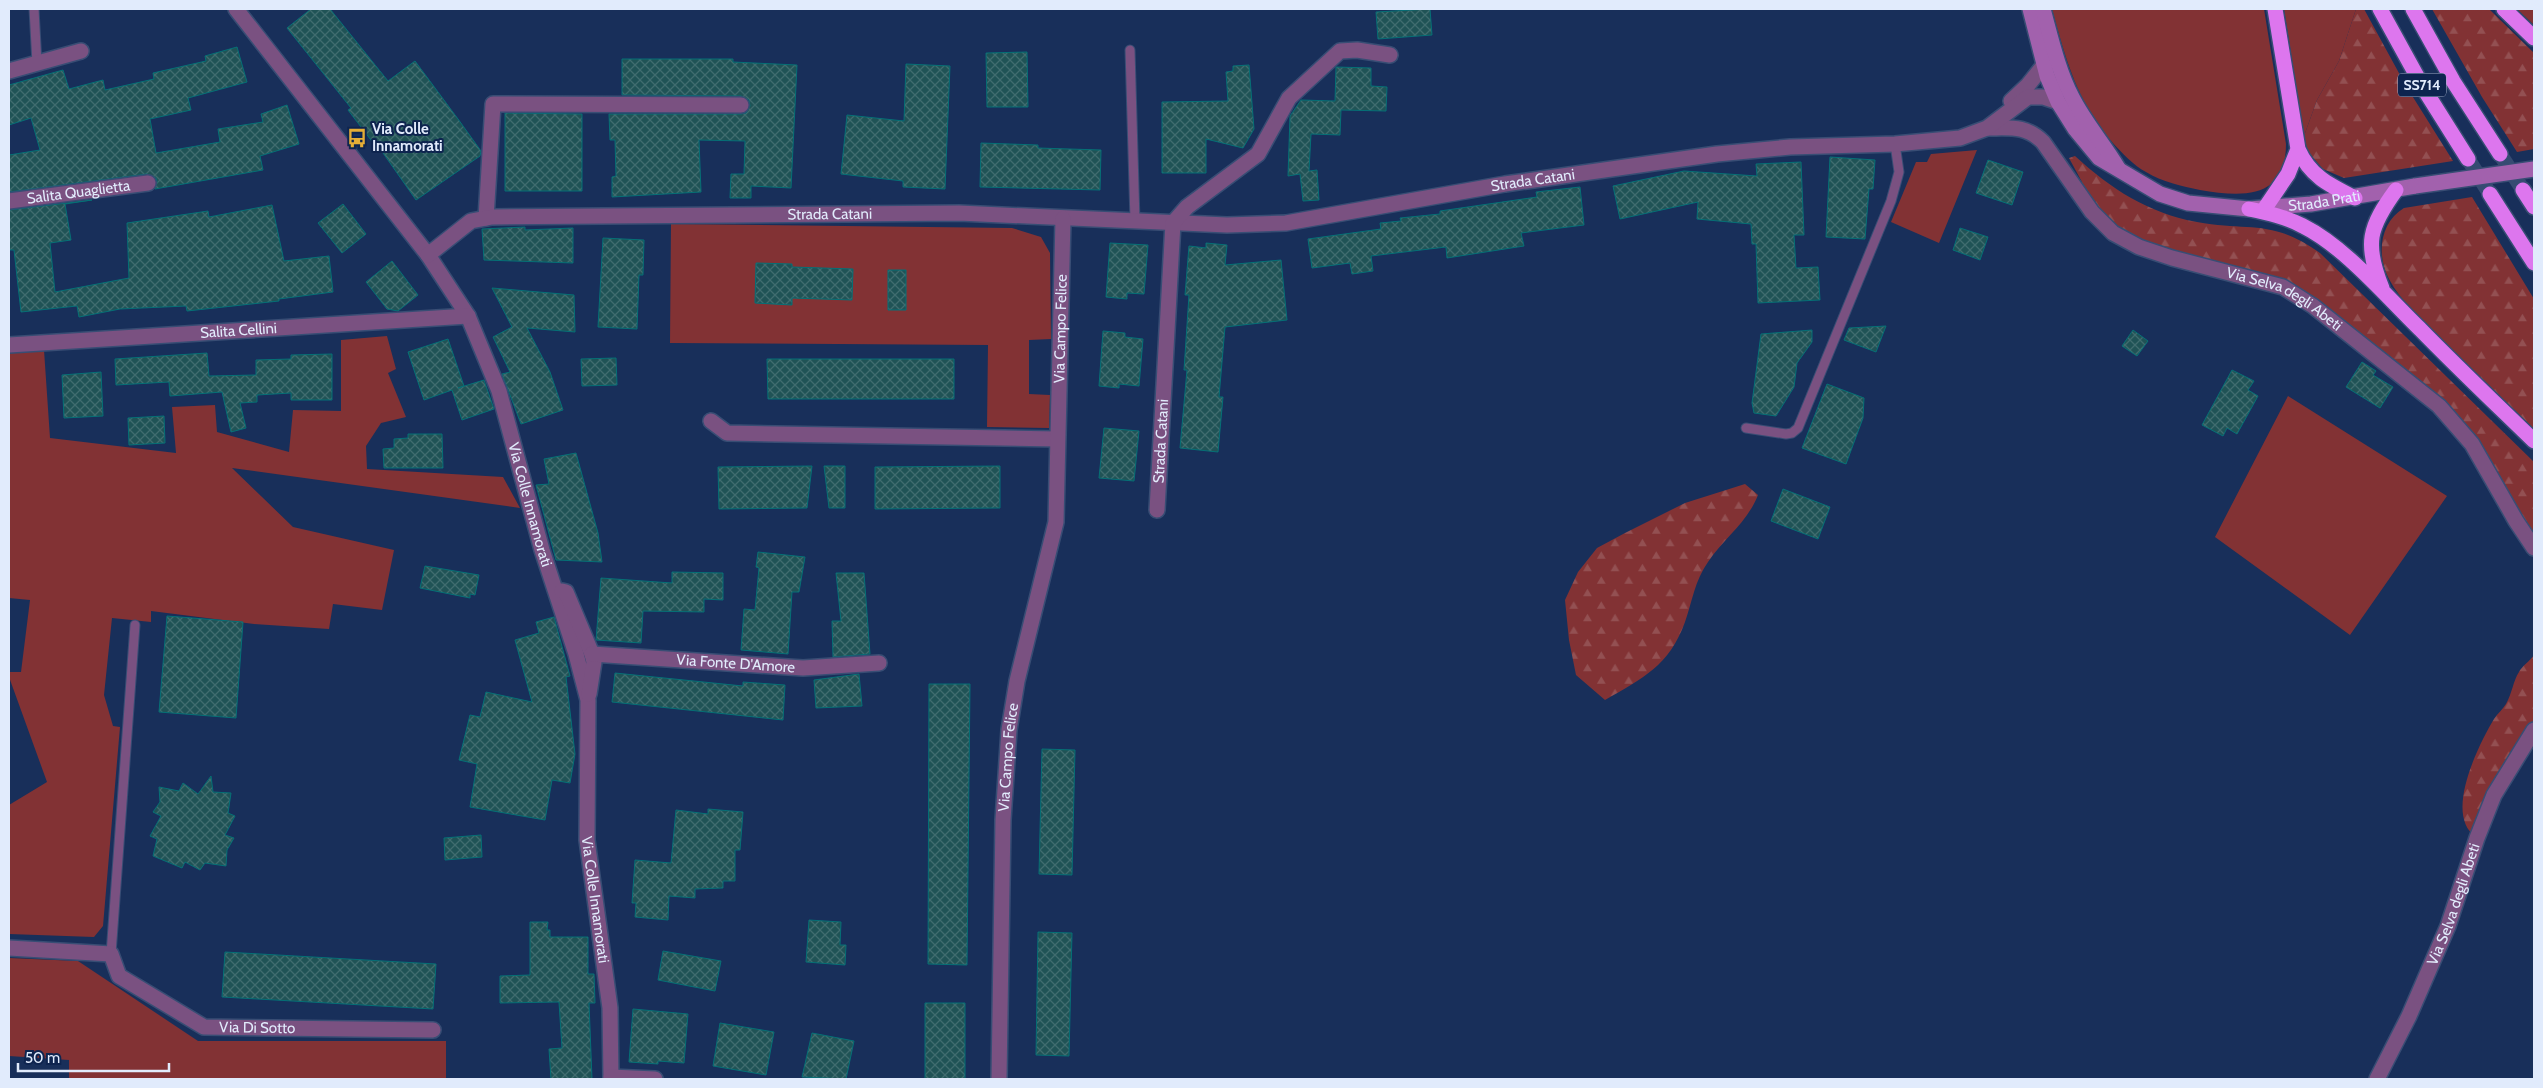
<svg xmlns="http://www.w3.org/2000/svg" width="2543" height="1088" font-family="Cabin,sans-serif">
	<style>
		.grass { fill: #823234 }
		.forest { fill: url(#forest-firs) }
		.building { fill: url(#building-cross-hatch); stroke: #057076 }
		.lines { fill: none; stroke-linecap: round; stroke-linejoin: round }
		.highway-tunnel { stroke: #364b72; stroke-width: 15; stroke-dasharray: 15 8; stroke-linecap: butt }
		.lane-casing { stroke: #384d74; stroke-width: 11 }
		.street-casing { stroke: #384d74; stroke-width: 18 }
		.secondary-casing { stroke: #384d74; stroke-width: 18 }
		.highway-casing { stroke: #384d74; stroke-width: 18 }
		.lane { stroke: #7a5181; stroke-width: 9 }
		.street { stroke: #7a5181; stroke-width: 15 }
		.secondary { stroke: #a261ad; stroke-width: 15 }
		.highway { stroke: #dd76ee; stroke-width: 15 }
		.secondary-bridge-casing { stroke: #384d74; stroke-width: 18; stroke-linecap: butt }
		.secondary-bridge { stroke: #a261ad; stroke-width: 15 }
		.labels { text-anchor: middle; stroke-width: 4; stroke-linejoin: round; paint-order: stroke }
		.shield { fill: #0e244f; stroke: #a2afc8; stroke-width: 1 }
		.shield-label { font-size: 14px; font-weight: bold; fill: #e1ebfc }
		.poi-label { font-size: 15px; font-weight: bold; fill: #e1ebfc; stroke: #0e244f; text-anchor: start }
		.street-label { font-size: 15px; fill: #e1ebfc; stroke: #0e244f }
	</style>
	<defs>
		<pattern id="forest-firs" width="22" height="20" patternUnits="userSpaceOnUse" patternTransform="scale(1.25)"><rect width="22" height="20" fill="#823234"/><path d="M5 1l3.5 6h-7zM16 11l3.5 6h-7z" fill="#935052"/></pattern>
		<pattern id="building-cross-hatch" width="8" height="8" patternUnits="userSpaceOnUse" patternTransform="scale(1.25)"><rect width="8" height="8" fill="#205356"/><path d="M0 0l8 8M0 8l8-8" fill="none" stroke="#406c6f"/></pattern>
	</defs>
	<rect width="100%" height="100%" fill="#182f5a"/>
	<path class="grass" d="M2052,9H2264L2286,144C2286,200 2242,197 2200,190C2182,186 2162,182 2146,172C2133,165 2122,153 2112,142C2078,105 2065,57 2052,9Z
		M2284,9H2356L2339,61L2317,100L2304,136Z
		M1977,150L1939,243L1891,222L1916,162H1927L1931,154Z
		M671,224L1012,228L1041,237L1050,253L1051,339L1029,340V394L1050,395L1049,428L987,427L988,345L670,343Z
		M387,336L396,369L388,373L406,417L381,423L366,446L367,469L503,477L520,508L232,468L293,527L394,550L382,610L333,604L329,629L254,624L151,611V622L112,618L104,695L113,726L120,727L103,926L94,937L9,934V805L47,782L9,677V672H21L30,600L9,598V353L44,350L50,438L176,453L172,407L215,405L217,432L289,452L293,410L341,411V340Z
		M2288,396L2447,496L2350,635L2215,537Z
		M9,958L78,961L198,1041H446V1079H69V1060L9,1056Z"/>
	<path class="forest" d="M2356,9H2364L2406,86L2453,161L2344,178L2323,169L2308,152L2304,136L2317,100L2339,61Z
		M2432,9H2489L2534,53V149L2517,152L2482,97Z
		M2517,9H2534V25Z
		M2075,156C2111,189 2148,213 2197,222C2250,232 2271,218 2320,253L2534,462V540L2467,427L2436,394L2386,353L2299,288L2272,276L2178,253L2140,240L2115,225L2079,187L2082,182L2069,158Z
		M2472,197L2534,299V429C2503,399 2472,369 2441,339C2423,321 2401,302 2389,279C2376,255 2380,222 2404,208Z
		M1745,484L1758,495C1747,523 1724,538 1708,562C1695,580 1692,602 1685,622C1669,666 1643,678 1605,700L1576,675L1569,640L1565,600L1578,572L1597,548L1625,533L1685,503Z
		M2534,655V727L2476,837C2443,815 2479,744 2494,719C2498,713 2503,709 2506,704C2512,694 2513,681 2519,672C2522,666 2530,661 2534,655Z"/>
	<path class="building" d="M311,9H330L388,81L415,61L458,119L481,151L480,156L416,200L376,143L374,144L348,110L351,108L287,28Z
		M1430,9L1432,35L1378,39L1376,12Z
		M237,47L247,82L188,98L191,110L150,119L156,153L220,142L218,129L263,122L261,114L287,105L299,144L260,156L263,170L155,189L157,182L156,178L147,174L9,192V155L40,150L31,118L9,125V85L63,70L69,89L103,80L105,90L154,79L153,73L206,61L205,56Z
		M1027,52L1028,107H987L986,53Z
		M622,59H733V62L797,65L791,188L751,186V198H730L731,174H744L745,141L699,140L701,192L612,197V177L616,176L615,140H610L609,114H741L746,113L750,106L749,100L741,96L622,95Z
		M906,64L950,66L945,189L903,187V181L841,174L847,115L904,121Z
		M1249,65L1254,129L1243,148L1206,139V173H1162V102L1228,101L1226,72L1233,71V66Z
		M1336,67L1371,68V86L1387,87L1386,111L1341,110L1340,135L1311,134L1309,171L1317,170L1319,200L1303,201L1300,174L1288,176L1290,116L1301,100L1335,101Z
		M505,113L582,114V191H505Z
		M981,143L1038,145V148L1101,150L1100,190L980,187Z
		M1830,157L1875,160L1873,189H1869L1865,239L1826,237Z
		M1988,160L2023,172L2012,205L1976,193Z
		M1801,162L1804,235H1794L1796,268L1818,267L1820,300L1758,303L1756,244H1752L1751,224L1697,219L1698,202L1620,219L1613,186L1684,171L1757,176L1756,164Z
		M1580,187L1584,225L1521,233L1524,246L1447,258L1446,247L1371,256L1373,271L1352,274L1350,263L1312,268L1308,239L1381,229L1380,223L1401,221L1400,218L1440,214V211L1537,197L1536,192Z
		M92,200L65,204L71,240L50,243L55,292L129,278L127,223L208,211L209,217L272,205L284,261L329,256L333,292L279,299V301L187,311L186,306L120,309L79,317L77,306L21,312L14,250H9V210Z
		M343,204L366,234L342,253L318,223Z
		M525,227V230L573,228V263L484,260L482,229Z
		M1960,228L1988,237L1980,260L1953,250Z
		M603,238L644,240L643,275H639L637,329L598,327Z
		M1110,243L1148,245L1144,294L1127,293V299L1106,297Z
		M1206,243L1227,245L1225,265L1281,260L1287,320L1225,327L1219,397H1223L1218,452L1180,448L1187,370H1184L1189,295H1185L1189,246L1206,248Z
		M392,261L418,295L398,311L387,309L366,282Z
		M756,263L792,264V267L853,269L852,300L792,298V305L755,303Z
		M888,270H906V310H888Z
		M492,288L574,295L575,332L527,328L550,372L563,410L521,424L502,374L510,372L493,337L512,327Z
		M1886,326L1876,352L1844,340L1849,328Z
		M1812,330V342L1797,363L1794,387L1776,416L1754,413L1752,403L1761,334Z
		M2133,330L2148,341L2137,356L2122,346Z
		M1103,331L1125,333V337L1143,339L1139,386L1119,384V388L1099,386Z
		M448,339L464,386L458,388L484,380L494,409L462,420L452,390L424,400L408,352Z
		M207,353L209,376L256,375V360L291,359V355L332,354V400H291V393L257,395V402L240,403L246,428L231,432L222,392L170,396L169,382L116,385L115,359Z
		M616,358L617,385L582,386L581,359Z
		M767,359H954V399H768Z
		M2362,362L2376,371L2373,375L2393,387L2380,408L2346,387Z
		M2232,370L2254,381L2248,390L2258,396L2237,434L2227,428L2223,436L2202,425Z
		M101,372L103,416L64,418L62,375Z
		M1827,384L1864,398L1863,418L1846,464L1802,448Z
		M164,416L165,443L129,445L128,418Z
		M1104,428L1139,431L1134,481L1099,478Z
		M408,434H442L443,468H384L383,449L394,448V439L408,438Z
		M576,453L598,533L602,562L556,560L536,485L549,484L544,459Z
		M812,466L807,508L719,509L718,467Z
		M824,466H845V508H829Z
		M1000,466V508L875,509V467Z
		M1783,489L1830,507L1818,539L1771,521Z
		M758,552L805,557L799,592H792L788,654L741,650L744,609L755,610L759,568L756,567Z
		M425,566L479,575L475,595L470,594V598L420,588Z
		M672,572L723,573V600L704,599V612L643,611L641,643L596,640L601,578L672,583Z
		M836,573H864L870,654L833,657L832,621H841Z
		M167,616L243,622L236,718L159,712Z
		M554,617L570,676L566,677L575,754L570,783L552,780L545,820L470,807L477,764L459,760L470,715L480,717L486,692L532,702L515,640L539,633L536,622Z
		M615,673L743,686V682L785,685L783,720L612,702Z
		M859,674L862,706L816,708L814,680Z
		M929,684H970L967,965L928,964Z
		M1042,749L1075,750L1072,875L1039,874Z
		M211,776L213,792L231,793L228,813L235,816L225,835L234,838L227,850L226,866L205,863L200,870L185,862L182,868L153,856L157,839L150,836L161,816L153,812L160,802L159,787L179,791L183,783L198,794Z
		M708,809L743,812L740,850H735V881H723V888L695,889V898L669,896L668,920L635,917L636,903H632L635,860L671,863L676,810L708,814Z
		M481,835L482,857L445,860L444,838Z
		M809,920L841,922L840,945H846L845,965L806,962Z
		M530,922H548L547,930H550V937H588V974H594L595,1003H589L592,1079H551L549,1049L562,1048L559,1002L500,1003V976L530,975Z
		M1038,932L1072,933L1069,1056L1036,1055Z
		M663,951L721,961L715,991L658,980Z
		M225,952L436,964L433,1009L222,997Z
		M925,1003H965V1079H925Z
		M633,1009L688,1014L684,1063L658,1061V1064L629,1062Z
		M720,1023L774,1032L766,1075L713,1066Z
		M812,1033L854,1041L846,1079L802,1077Z"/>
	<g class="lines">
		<path class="highway-tunnel" d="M2500,154L2523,190
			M2468,159L2490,194"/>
		<defs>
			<path id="lane" d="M34,9L37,64
				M1130,50L1135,221
				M1746,428L1786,434L1792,433L1798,428L1891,201L1899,172L1895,144
				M111,954L135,625"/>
			<g id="street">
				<path id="s1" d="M236,9L428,255L468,316L499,391L542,550L576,654L588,700L587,840L610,1008L611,1079"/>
				<path d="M9,71L81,51"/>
				<path d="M2011,101L2028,85L2044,65"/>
				<path id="s2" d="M1988,128C2010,128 2026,125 2043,142L2092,212L2113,233L2139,247L2172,258L2283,287L2313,306L2439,406L2472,444L2516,521L2534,548"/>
				<path id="s3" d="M9,201L148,183"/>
				<path d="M486,218L493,104L741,105"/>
				<path id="s4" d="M428,255L471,221L492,217L959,213L1227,225L1286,223L1505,184L1717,154L1790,147L1895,144L1960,138L1987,128L2028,97H2043L2058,102"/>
				<path id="s5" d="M9,345L468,316"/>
				<path d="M711,421L727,433L1057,439"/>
				<path id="s6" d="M1157,510L1173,223L1187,207L1258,154L1289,98L1340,51L1357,50L1390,55"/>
				<path d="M562,591L566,592L592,654L594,662L589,694"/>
				<path id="s7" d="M592,654L803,668L879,663"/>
				<path id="s8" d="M9,948L111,954L119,976L204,1027L433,1030"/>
				<path d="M611,1077L655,1079"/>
				<path id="s9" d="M999,1079L1003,820L1009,730L1017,681L1056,522L1063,219"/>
				<path id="s10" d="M2377,1079L2409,1016L2448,926L2477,838L2494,795L2534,730"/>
			</g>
			<g id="secondary">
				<path id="s11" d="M2030,9L2047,76L2058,102L2075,129L2099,158L2160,194L2188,203L2249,209L2311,204L2415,186"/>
				<path d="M2043,9C2051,38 2058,70 2072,97C2085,123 2104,144 2118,168"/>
			</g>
			<path id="highway" d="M2275,9L2298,149C2310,176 2329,185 2355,198
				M2380,9L2424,89L2468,159
				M2413,9L2453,81L2500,154
				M2504,9L2534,38
				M2523,190L2534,207
				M2490,194L2534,263
				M2265,208L2288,174L2298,149
				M2249,209C2268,213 2286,217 2303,226C2345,247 2386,296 2420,329C2457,367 2496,404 2534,441
				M2382,288C2364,244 2369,227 2396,190"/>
		</defs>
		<use href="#lane" class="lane-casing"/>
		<use href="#street" class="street-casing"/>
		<use href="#secondary" class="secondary-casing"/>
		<use href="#highway" class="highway-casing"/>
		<use href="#lane" class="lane"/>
		<use href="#street" class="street"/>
		<use href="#secondary" class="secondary"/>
		<use href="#highway" class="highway"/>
		<defs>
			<path id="secondary-bridge" d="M2415,186L2534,169"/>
		</defs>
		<use href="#secondary-bridge" class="secondary-bridge-casing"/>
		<use href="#secondary-bridge" class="secondary-bridge"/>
	</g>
	<defs>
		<symbol id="bus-bare" viewBox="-9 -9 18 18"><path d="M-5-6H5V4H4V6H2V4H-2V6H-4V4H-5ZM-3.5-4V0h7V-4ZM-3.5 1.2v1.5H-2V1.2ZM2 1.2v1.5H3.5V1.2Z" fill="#e5ad36" stroke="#0e244f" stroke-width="2.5" paint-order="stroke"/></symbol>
	</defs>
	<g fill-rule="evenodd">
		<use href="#bus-bare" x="343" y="124" width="28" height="28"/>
	</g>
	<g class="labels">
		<rect class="shield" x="2398" y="73.5" width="48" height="23" rx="4"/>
		<g class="shield-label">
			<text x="2422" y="90">SS714</text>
		</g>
		<g class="poi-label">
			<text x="372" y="134">Via Colle<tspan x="372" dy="17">Innamorati</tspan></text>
		</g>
		<g class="street-label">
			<text dy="5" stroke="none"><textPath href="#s4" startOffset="1121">Strada Catani</textPath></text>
			<text dy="5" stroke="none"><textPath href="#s3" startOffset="70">Salita Quaglietta</textPath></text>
			<text dy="5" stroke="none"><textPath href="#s11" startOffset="404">Strada Prati</textPath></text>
			<text dy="5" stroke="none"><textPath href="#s4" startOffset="414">Strada Catani</textPath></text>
			<text dy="5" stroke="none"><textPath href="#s2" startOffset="359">Via Selva degli Abeti</textPath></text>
			<text dy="5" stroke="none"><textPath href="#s9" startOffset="756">Via Campo Felice</textPath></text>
			<text dy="5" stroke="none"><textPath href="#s5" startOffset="230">Salita Cellini</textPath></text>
			<text dy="5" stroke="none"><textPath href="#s6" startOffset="69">Strada Catani</textPath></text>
			<text dy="5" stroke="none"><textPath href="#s1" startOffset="584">Via Colle Innamorati</textPath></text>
			<text dy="5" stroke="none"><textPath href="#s7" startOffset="144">Via Fonte D'Amore</textPath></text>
			<text dy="5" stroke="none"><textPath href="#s9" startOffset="322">Via Campo Felice</textPath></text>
			<text dy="5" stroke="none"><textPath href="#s1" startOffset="988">Via Colle Innamorati</textPath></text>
			<text dy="5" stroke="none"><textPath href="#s10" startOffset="191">Via Selva degli Abeti</textPath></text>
			<text dy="5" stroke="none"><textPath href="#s8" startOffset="278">Via Di Sotto</textPath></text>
		</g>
	</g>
	<rect width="2543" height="1088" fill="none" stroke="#e1ebfc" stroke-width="20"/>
	<path d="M18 1063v8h151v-8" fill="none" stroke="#e1ebfc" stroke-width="2.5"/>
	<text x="25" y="1063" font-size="15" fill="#e1ebfc" stroke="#0e244f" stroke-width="4" paint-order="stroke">50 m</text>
</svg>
